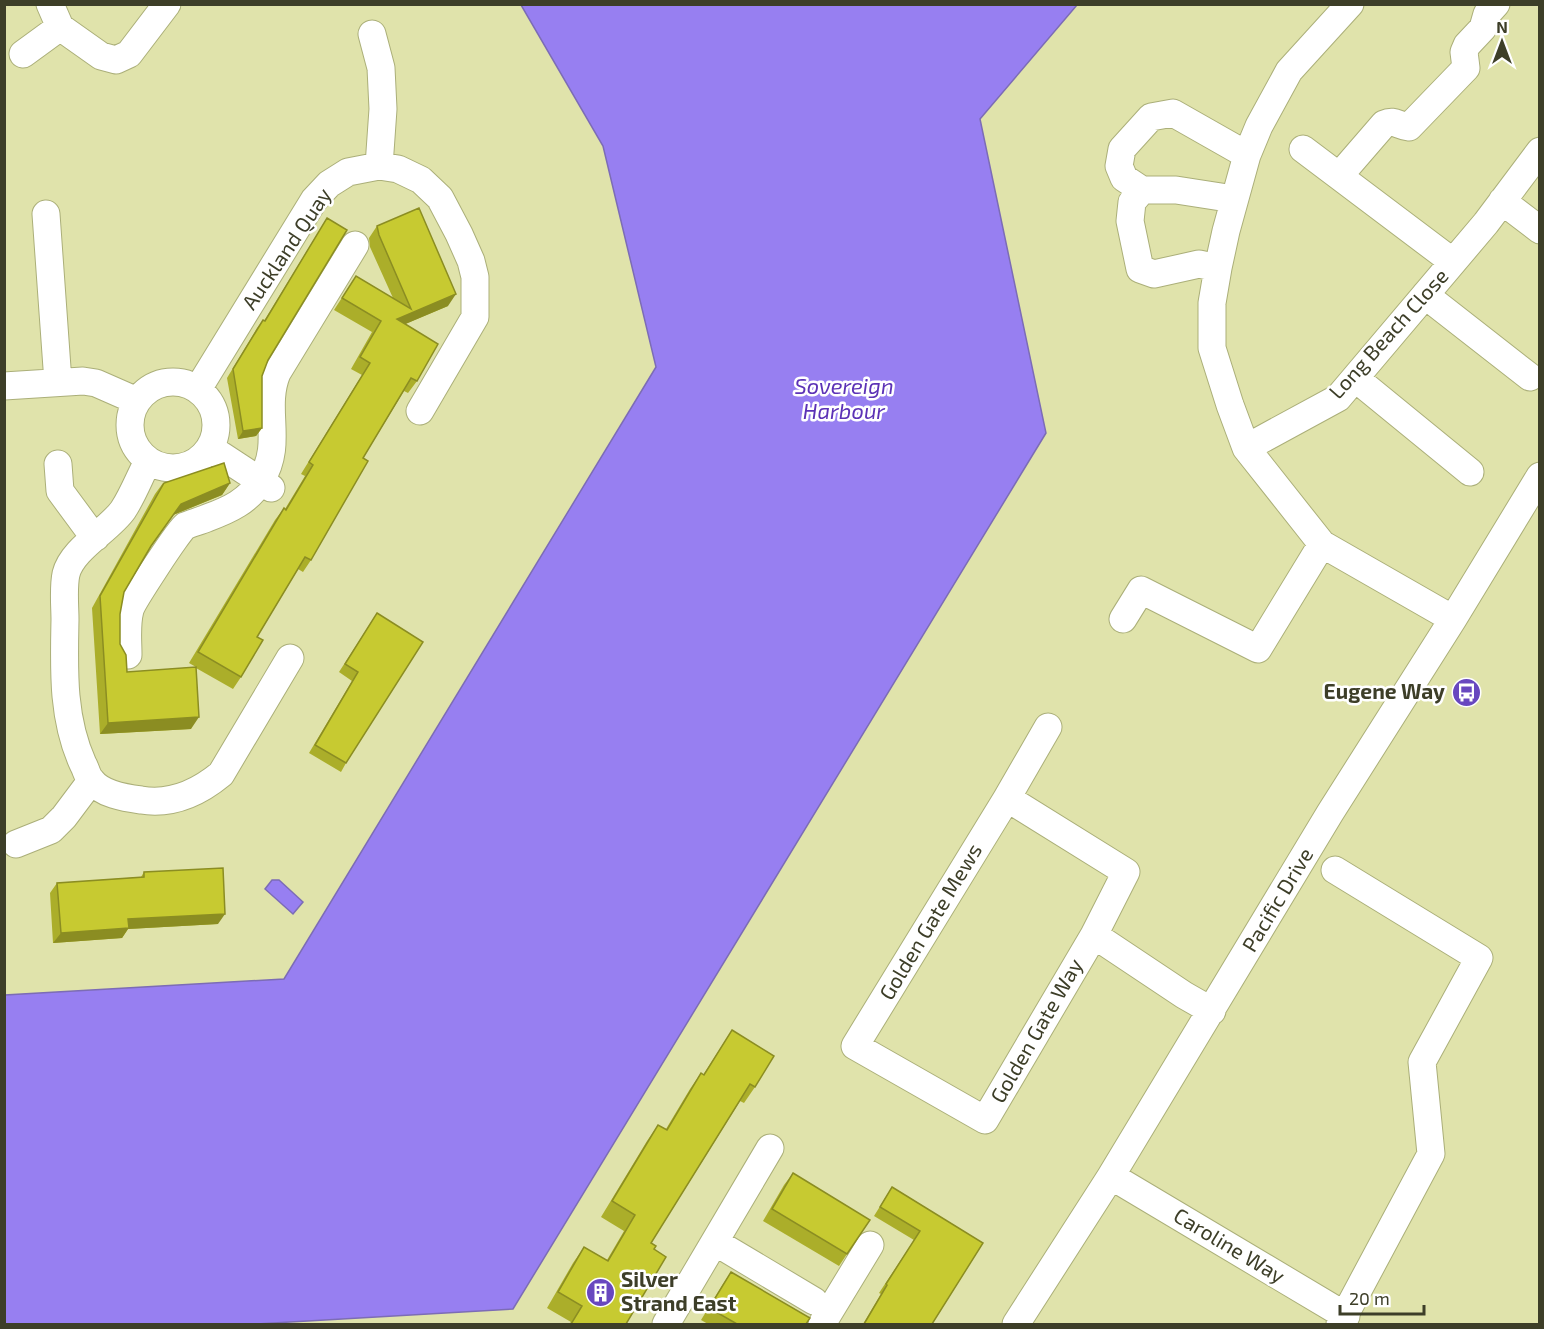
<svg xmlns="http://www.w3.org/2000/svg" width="1544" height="1329" font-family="'Exo 2',sans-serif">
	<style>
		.water { fill: #977ff1; stroke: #7c6cb5; stroke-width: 1.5 }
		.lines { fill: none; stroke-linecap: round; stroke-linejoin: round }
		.minor-casing { stroke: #abaf79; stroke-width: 29 }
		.minor { stroke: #fff; stroke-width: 27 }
		.wall { fill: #abae2a }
		.shaded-wall { fill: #8b8d22 }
		.building { fill: #c7ca31; stroke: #8b8d22; stroke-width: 1.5 }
		.labels { text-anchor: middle; stroke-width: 5; stroke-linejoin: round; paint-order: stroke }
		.street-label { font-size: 21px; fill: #3d3e28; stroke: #fff }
		.poi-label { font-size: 21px; font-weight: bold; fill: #3d3e28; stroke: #fff; text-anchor: end }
		.water-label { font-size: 22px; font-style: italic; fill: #5c32b6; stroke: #fff }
	</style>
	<rect width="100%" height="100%" fill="#e0e3ab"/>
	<path class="water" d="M521,5H1077L980,119L1046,433L513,1309L256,1324H5V995L284,979L656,367L603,146Z
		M272,880H279L303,902L293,914L265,889Z"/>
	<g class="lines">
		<defs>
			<path id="minor" d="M50,4L60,27L101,56L116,60L129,54L167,4
				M1350,4L1289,71L1259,126L1247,155L1226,231L1218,268L1212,303V348L1230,405L1246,448L1322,544L1453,619
				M372,34L381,68L383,109L379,166
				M23,54L60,27
				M1303,149L1453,262
				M1339,176L1384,124C1395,119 1398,126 1409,127L1466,68L1464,52L1467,45L1483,28L1487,14L1496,4
				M1142,190L1132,202L1130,221L1140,269L1154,274L1199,264L1218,268
				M1234,199L1176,190H1142L1124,178L1119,166L1122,149L1151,117L1173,113L1247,155
				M1502,201L1540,230
				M46,214L58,382
				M1425,295L1530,377
				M1355,378L1470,472
				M130 425a43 43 0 1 1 86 0a43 43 0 1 1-86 0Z
				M4,386L83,381L96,383L137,401
				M198,389L314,200L329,184L348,172L379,166L398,169L421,180L440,198L459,234L471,261L475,277V317L420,411
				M210,448L271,488
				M1246,448L1338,398L1486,223L1540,151
				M148,461C140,476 133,495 123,510C109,530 72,549 66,574C63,588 65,606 65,620C64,669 62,718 83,764C86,769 87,776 91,780C101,794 125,798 141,800C171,805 198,793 221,774L290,658
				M58,464L60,491L88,529L96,537
				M1123,619L1141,590L1258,649L1322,544
				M128,655C128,640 126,625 130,610C132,602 179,530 185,526C192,523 200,521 207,518C229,510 249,501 261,480C284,443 262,410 277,373L355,245
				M1007,798L855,1046L985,1120L1094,935L1126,872L1007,798L1048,727
				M16,844L51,830L64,817L91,781
				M1335,870L1479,958L1422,1062L1431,1154L1340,1324
				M1094,935L1184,995L1212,1011
				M1111,1176L1346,1316
				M715,1242L814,1301
				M666,1324L770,1148
				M822,1324L870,1245
				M1016,1324L1111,1176L1330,813L1453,619L1540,476"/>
		</defs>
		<use href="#minor" class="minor-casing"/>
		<use href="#minor" class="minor"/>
	</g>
	<path class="wall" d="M327,218L268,360L262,376V428L256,436L238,439L227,378L257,328L263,320L264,321Z
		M377,226L448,306L405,324L417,381L408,393L404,391L363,458L311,560L303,572L298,569L257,637L241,677L233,689L196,668L191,729L100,734L92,608L155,494L163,483H230L222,495L173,515L150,548L124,592L120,614V644L127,672L196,667L189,663L275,520L284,508L285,509L305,476L301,474L362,375L351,369L372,332L334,310L356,276L393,298L370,247L369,238Z
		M377,613L346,763L341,772L309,753L352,681L339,672Z
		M144,872L218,924L128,929L122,938L53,943L50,893L57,883L141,877Z
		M732,1030L755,1087L744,1103L740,1101L651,1243L626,1324H569L571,1322L547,1308L573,1263L584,1247L607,1260L624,1231L601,1217L647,1141L658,1125L666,1129L690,1089L701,1073L703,1075Z
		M793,1173L847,1254L839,1266L763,1221L784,1185Z
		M892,1187L983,1243L932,1324H863L881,1294L879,1293L914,1240L874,1216Z
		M731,1272L806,1324H708L701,1320L723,1284Z"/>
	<path class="shaded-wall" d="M456,294L448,306L389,331L397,319Z
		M262,428L256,436L238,439L243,431Z
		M230,483L222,495L173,515L181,504Z
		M199,717L191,729L100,734L108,723Z
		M225,914L218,924L128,929L122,938L53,943L61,933L128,919Z"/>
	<path class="building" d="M419,208L456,294L397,319L438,344L417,381L411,378L363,458L368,461L311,560L305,557L257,637L263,640L241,677L198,652L284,508L286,510L313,465L309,462L370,363L360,357L381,321L342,298L356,276L411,309L379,235L377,226Z
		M327,218L347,230L268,360L262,376V428L243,431L233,369L263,320L265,321Z
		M224,463L230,483L181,504L151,546L124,592L120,614V644L126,655L127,672L196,667L199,717L108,723L100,596L164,483Z
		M377,613L423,642L346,763L315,745L358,672L345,664Z
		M223,868L225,914L128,919L129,928L61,933L57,883L144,877V872Z
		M732,1030L774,1056L755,1087L750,1084L651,1243L656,1246L654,1249L666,1257L626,1324H571L582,1306L558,1292L584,1247L608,1261L635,1215L612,1201L658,1125L667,1130L701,1073L704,1075Z
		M793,1173L870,1220L847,1254L772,1209Z
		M892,1187L983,1243L932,1324H864L887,1285L886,1284L920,1231L880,1207Z
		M731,1272L810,1318L806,1324H737L709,1308Z"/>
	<defs>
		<symbol id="bus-disc" viewBox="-11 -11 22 22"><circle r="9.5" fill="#6847bf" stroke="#fff"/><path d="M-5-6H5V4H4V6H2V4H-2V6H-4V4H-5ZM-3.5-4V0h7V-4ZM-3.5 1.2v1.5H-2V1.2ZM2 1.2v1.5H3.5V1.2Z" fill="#fff"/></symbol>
		<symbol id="building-disc" viewBox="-11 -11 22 22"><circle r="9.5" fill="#6847bf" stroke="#fff"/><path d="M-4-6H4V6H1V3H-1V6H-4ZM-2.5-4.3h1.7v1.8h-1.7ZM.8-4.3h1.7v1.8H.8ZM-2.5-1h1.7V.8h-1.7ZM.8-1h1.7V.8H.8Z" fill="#fff"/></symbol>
	</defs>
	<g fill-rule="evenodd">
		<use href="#bus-disc" x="1450" y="676" width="33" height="33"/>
		<use href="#building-disc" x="584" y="1276" width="33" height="33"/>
	</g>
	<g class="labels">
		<g class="street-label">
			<text transform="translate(287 249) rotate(-56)" y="7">Auckland Quay</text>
			<text transform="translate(1389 334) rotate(-48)" y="7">Long Beach Close</text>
			<text transform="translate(1278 900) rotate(-59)" y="7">Pacific Drive</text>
			<text transform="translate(931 922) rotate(-59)" y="7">Golden Gate Mews</text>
			<text transform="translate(1037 1031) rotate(-60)" y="7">Golden Gate Way</text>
			<text transform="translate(1229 1246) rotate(31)" y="7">Caroline Way</text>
		</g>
		<g class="poi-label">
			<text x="1445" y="699">Eugene Way</text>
			<text x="621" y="1287" text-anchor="start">Silver<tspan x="621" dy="24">Strand East</tspan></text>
		</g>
		<g class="water-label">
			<text x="844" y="394">Sovereign<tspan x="844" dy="25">Harbour</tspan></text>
		</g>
	</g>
	<rect width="1544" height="1329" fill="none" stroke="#3d3e28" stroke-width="12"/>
	<g transform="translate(1502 42)" stroke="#ffffff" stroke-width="4.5" paint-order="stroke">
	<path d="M0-4.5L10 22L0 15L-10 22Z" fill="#3d3e28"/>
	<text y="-9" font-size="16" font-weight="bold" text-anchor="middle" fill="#3d3e28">N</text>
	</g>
	<path d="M1340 1305v9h84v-9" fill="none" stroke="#3d3e28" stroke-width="3"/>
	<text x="1349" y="1305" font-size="18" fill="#3d3e28" stroke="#ffffff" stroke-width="4.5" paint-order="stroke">20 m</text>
</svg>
